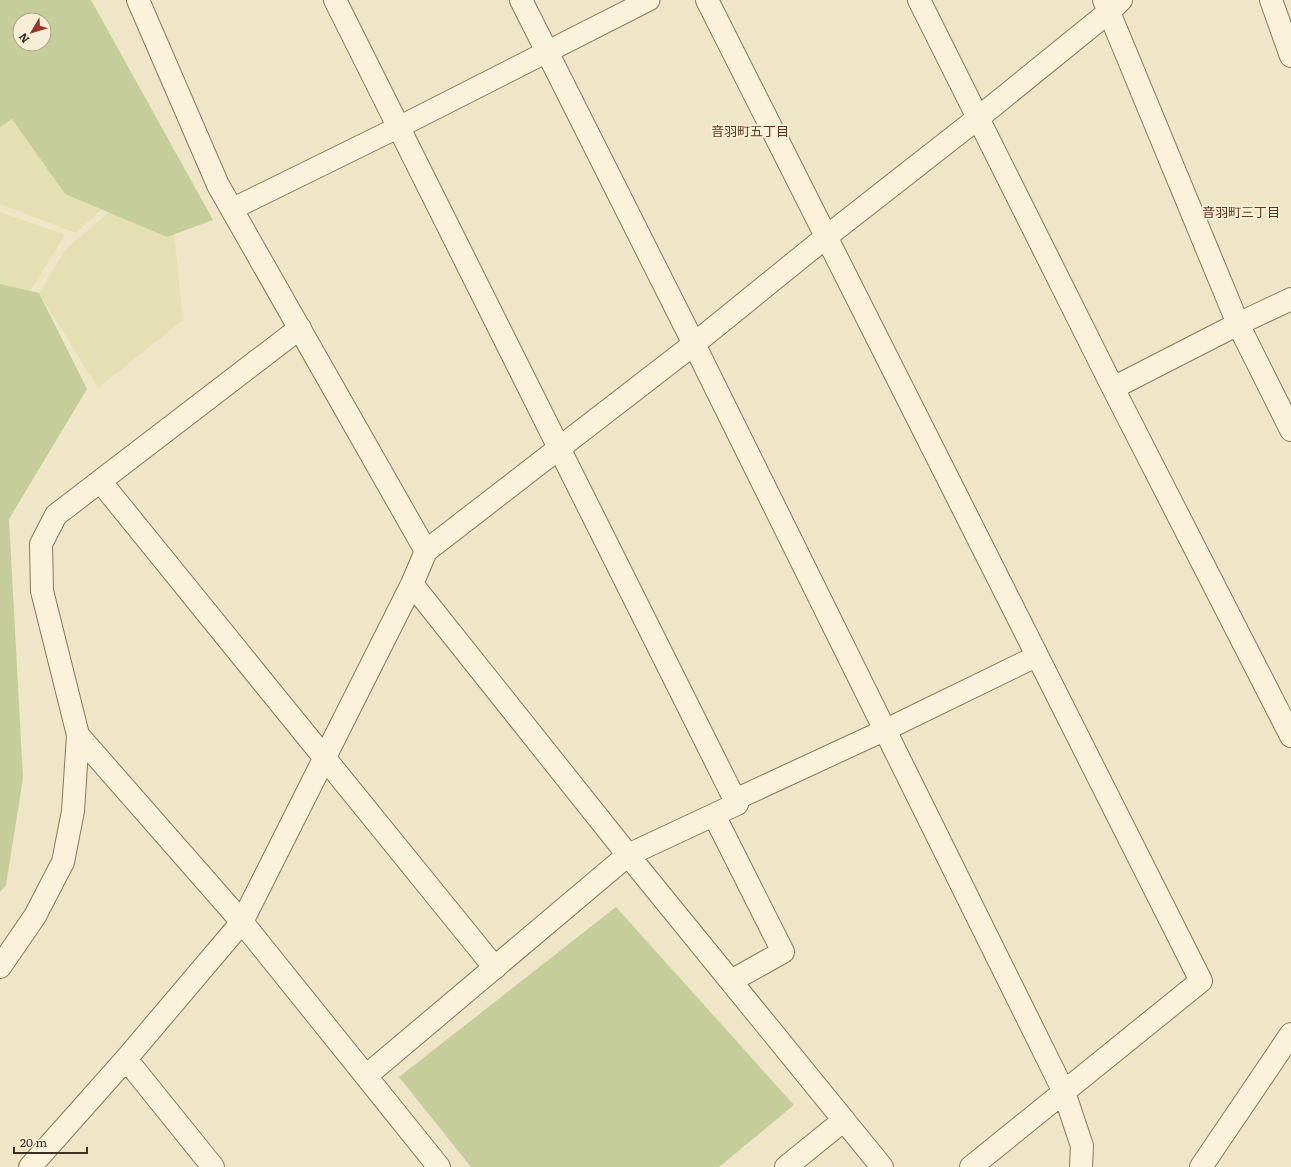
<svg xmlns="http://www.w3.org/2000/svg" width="1291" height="1167" font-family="Literata,'Noto Sans JP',serif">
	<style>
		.farmland { fill: #e5e0b4 }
		.green { fill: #c5ce9a; fill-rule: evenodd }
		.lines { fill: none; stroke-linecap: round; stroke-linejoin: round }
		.pedestrian-casing { stroke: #8b785c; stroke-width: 23 }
		.minor-casing { stroke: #8b785c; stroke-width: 24 }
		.pedestrian { stroke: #faf2da; stroke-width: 21 }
		.minor { stroke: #faf2da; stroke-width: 22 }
		.labels { text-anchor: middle; stroke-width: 4; stroke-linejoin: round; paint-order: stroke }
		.neighbourhood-label { font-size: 13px; fill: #69321e; stroke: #f6efd6 }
	</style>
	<rect width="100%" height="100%" fill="#efe5c7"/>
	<path class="farmland" d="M12,119L65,194L102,209L76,233L0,204V127Z
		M0,212L65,235L30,291L0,284Z
		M109,212L174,234L183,320L98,388L39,293L66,249Z"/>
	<path class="green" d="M0,0H91L213,220L167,237L65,194L12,119L0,127ZM20,20H44V44H20Z
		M0,284L39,293L87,389L9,519L23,778L6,885L0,892Z
		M616,907L794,1105L719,1167H471L399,1077Z"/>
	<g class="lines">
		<defs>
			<path id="pedestrian" d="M232,209L399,127L649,0
				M734,800L885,730L1037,656"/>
			<path id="minor" d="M138,0L218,185L426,551
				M335,0L737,804L628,855L366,1076
				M521,0L694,344L1064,1092L1082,1146L1081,1167
				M707,0L1201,981L971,1167
				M919,0L1113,388L1291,736
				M1104,0L1238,324L1291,430
				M1271,0L1291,56
				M1113,388L1238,324L1291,299
				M100,481L495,968
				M412,584L628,855L882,1167
				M78,735L242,922L439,1167
				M714,815L783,952L731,981
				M0,967L35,916L63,862L73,811L78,735L42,591L41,544L56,515L300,328
				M126,1059L213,1167
				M30,1167L126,1059L242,922L412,584L426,551L694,344L826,237L978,118L1110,11L1121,0
				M786,1167L844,1120
				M1201,1167L1291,1034"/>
		</defs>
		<use href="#pedestrian" class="pedestrian-casing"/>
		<use href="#minor" class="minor-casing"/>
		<use href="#pedestrian" class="pedestrian"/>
		<use href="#minor" class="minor"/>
	</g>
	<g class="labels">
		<g class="neighbourhood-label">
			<text x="750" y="136">音羽町五丁目</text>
			<text x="1241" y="217">音羽町三丁目</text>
		</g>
	</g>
	<g transform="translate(32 32) rotate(232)"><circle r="19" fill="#f6efd6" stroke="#aba28d"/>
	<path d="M0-3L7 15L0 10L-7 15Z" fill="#9c302a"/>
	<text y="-6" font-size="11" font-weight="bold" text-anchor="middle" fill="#3b2f1f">N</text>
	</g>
	<path d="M14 1147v6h73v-6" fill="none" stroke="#3b2f1f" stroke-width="2"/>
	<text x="20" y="1147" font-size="12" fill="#3b2f1f" stroke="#f6efd6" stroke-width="3" paint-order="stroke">20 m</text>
</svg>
